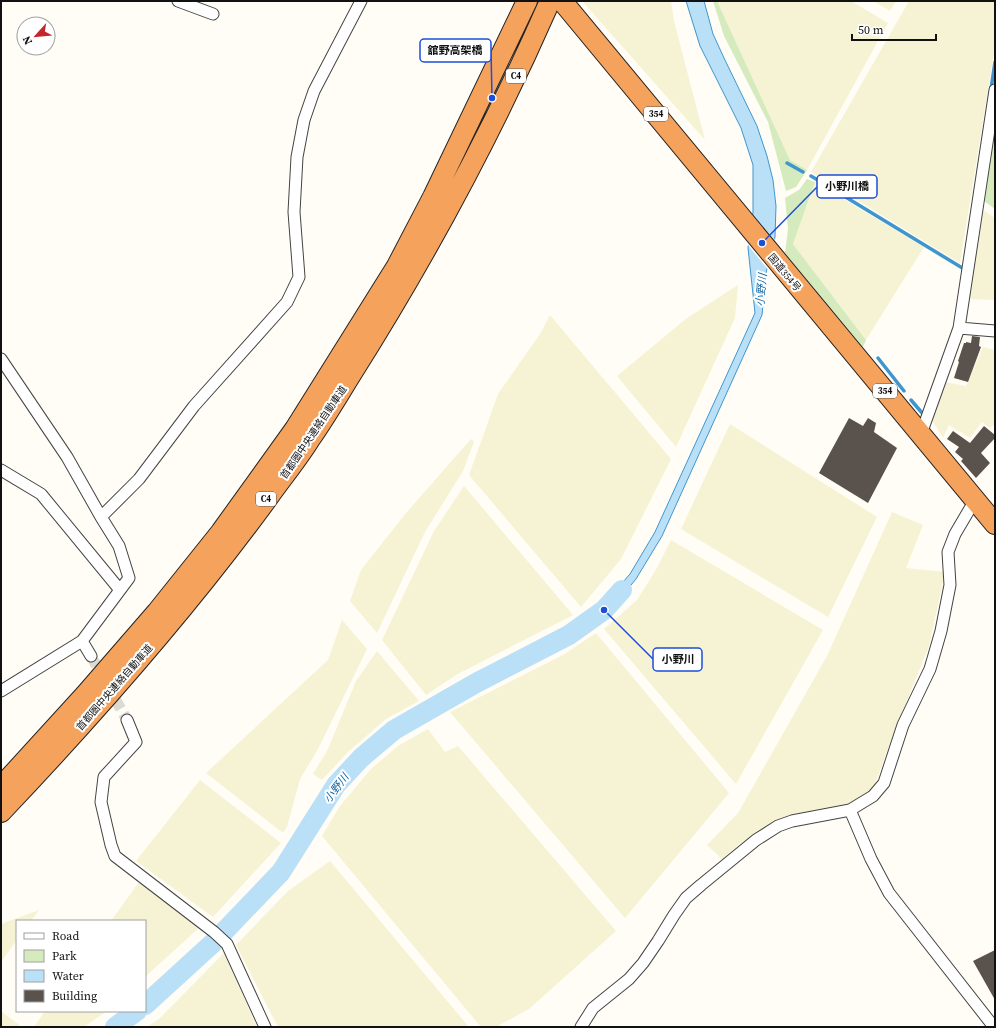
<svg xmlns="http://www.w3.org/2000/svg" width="996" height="1028" font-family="'Source Serif 4','Noto Sans JP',serif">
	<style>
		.farmland { fill: #f6f3d4 }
		.green { fill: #d5ebbd }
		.water { fill: #b9e0f7; stroke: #3f96cf }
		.pier { fill: #fffdf5 }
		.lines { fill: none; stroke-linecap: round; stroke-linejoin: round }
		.stream { stroke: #3f96cf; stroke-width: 3.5 }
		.river { stroke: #b9e0f7; stroke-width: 20 }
		.building { fill: #5a524d }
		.street-tunnel { stroke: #dbdad3; stroke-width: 11; stroke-dasharray: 11 5.5; stroke-linecap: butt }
		.street-casing { stroke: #444; stroke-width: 13 }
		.highway-casing { stroke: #222; stroke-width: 22 }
		.street { stroke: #fff; stroke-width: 11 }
		.highway { stroke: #f5a25d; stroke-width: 20 }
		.labels { text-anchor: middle; stroke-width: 4; stroke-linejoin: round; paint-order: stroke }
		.shield { fill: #fff; stroke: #585858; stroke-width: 1 }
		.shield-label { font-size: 9px; font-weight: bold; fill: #111 }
		.street-label { font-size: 10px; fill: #111; stroke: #fff }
		.water-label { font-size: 11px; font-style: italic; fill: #1768a6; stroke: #fff }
		.leader { fill: none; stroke: #1d4ed8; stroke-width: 1.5 }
		.callout-dot { fill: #1d4ed8; stroke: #fff; stroke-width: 1.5 }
		.callout { fill: #fff; stroke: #1d4ed8; stroke-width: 1.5 }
		.callout-label { font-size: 11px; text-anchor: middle; font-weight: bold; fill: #111 }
	</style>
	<rect width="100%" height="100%" fill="#fffdf5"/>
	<path class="farmland" d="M582,1H671L674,21L705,140Z
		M717,1H851L888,23L807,170L790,160Z
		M873,1H896L890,11Z
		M909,1H995V46L960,263L811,172Z
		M815,182L924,247L866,340L793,244Z
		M982,209L995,218V300L967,299Z
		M738,285L735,318L676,447L617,376L687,318Z
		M550,315L671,459L621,559L581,607L469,475L498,394L540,334Z
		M983,347L995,350V424L990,428L982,422L970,438L949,425L943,438L932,420L945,382L966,386Z
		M730,424L877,517L828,617L681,529Z
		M471,439L474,442L463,471L425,532L377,633L350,601L361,570L406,513Z
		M464,486L573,615L456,675L426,695L382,640L434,531Z
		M892,512L923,525L906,568L945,572L929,646L895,730L872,792L857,802L781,818L737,846L722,859L707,845L738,813L827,656Z
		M671,540L823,630L736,784L604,629L637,600L657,568Z
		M342,620L367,649L318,749L300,779L287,827L283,833L206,773L328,660Z
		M596,633L729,793L625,918L450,712L563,655Z
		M377,651L419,701L386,719L348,752L322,780L313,774L328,749L356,681Z
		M428,729L445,752L458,746L616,931L529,1009L496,1027H481L322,836L340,806L371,769L398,746Z
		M200,780L281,843L213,917L136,861Z
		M330,861L469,1027H278L236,945L288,891Z
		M139,882L200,927L145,977V921H111Z
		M39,910L31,921H17V940L1,962V924Z
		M224,953L257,1027H147L159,1019Z
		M1,1011L22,1027H1Z
		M45,1011H107L84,1027H34Z"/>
	<path class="green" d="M713,1H717L790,160L807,170L796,187L786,191L768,122L724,36Z
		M995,113V209L984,201Z
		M807,179L815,182L793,244L866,340L863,347L785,253L788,229L785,198L799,190Z"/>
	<path class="water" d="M686,1H704L713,34L724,58L757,126L767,156L773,180L776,206L775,237L766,273L762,315L662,536L636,579L607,614L602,606L630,574L655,532L755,313L748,248L753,212V165L741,128L700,46Z"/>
	<path class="pier" d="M751,213L775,240L769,271L748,245Z"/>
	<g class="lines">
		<path class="stream" d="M991,89L995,62
			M787,163L803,172
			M811,176L964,269
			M878,358L904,391
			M911,400L923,414"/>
		<path class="river" d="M145,1005L214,942L281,872L336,785L361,758L394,730L476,683L569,635L604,610L622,590
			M115,1027L137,1011"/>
	</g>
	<path class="building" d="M972,336L980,337L979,346L981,347L968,382L954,378L959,362L958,361L964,343H966V342L971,343Z
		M849,418L863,426L868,418L876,423L874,432L897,448L868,503L819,473Z
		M984,426L995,435V438L981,453L990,463L976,478L961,461L963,459L955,452L959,447L947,439L953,431L970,443Z
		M995,950V1000L973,961Z"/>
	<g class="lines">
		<path class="street-tunnel" d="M91,656L127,720"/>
		<defs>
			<path id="street" d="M178,1L213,14
				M959,328L995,331
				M1,359L67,457L101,517L119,546L129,578L82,641L1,691
				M921,434L959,328L995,90
				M1,470L41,494L120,590
				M101,517L139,479L194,406L287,302L299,277L294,212L297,157L304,120L314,91L361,1
				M82,641L91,656
				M127,720L136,742L104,777L101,802L111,845L115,856L214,932L227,944L265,1027
				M850,810L871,859L889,893L994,1027
				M581,1027L593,1008L629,979L643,963L658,941L674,915L686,898L701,885L756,840L778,826L792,821L850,810L873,796L884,783L903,725L930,669L941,631L950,585L948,552L955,534L975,500"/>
			<path id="highway" d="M562,1L995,524
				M1,787L85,695L157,612L221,532L295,429L397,266L433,197L527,1
				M1,812C95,713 186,610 267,499C281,479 297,460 310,439C324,419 337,397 350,376C426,256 493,131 550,1"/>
		</defs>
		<use href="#street" class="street-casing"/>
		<use href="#highway" class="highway-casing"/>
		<use href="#street" class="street"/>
		<use href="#highway" class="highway"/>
	</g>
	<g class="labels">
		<g class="shield">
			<rect x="506" y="69" width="20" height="14" rx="3"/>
			<rect x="644" y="107" width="24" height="14" rx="3"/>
			<rect x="873" y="384" width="24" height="14" rx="3"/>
			<rect x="256" y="492" width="20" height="14" rx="3"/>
		</g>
		<g class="shield-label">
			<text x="516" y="79">C4</text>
			<text x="656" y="117">354</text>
			<text x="885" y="394">354</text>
			<text x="266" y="502">C4</text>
		</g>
		<g class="street-label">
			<text transform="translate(785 272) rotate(50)" y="4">国道354号</text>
			<text transform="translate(313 432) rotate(-56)" y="4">首都圏中央連絡自動車道</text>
			<text transform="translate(114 687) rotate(-49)" y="4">首都圏中央連絡自動車道</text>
		</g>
		<g class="water-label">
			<text transform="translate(761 290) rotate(-85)" y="4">小野川</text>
			<text transform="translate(336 788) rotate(-53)" y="4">小野川</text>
		</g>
	</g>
	<path class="leader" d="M492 98L491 50M762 243L817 187M604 610L653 659"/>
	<g class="callout-dot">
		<circle cx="492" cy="98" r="4"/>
		<circle cx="762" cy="243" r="4"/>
		<circle cx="604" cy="610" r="4"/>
	</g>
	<g class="callout">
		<rect x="420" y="39" width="71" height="23" rx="4"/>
		<rect x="817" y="175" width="60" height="23" rx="4"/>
		<rect x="653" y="648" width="49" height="23" rx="4"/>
	</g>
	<g class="callout-label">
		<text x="455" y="54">舘野高架橋</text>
		<text x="847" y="190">小野川橋</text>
		<text x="678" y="663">小野川</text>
	</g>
	<rect width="996" height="1028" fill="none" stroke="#111111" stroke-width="4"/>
	<rect x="16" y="920" width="130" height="92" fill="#ffffff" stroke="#a0a0a0"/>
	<rect x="24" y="933" width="20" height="6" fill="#ffffff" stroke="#a0a0a0"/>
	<text x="52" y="940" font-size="12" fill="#111111">Road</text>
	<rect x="24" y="950" width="20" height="12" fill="#d5ebbd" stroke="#a0a0a0"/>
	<text x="52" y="960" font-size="12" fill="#111111">Park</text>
	<rect x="24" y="970" width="20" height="12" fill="#b9e0f7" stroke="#a0a0a0"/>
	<text x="52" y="980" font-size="12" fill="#111111">Water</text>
	<rect x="24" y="990" width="20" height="12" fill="#5a524d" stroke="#a0a0a0"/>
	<text x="52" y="1000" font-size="12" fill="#111111">Building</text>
	<g transform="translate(36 36) rotate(243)"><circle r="19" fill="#ffffff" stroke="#a0a0a0"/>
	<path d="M0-3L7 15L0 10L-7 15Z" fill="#c4262e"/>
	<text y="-6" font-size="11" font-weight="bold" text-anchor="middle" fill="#111111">N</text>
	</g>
	<path d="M852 34v6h84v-6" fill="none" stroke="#111111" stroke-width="2"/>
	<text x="858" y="34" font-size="12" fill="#111111" stroke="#ffffff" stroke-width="3" paint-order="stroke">50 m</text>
</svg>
